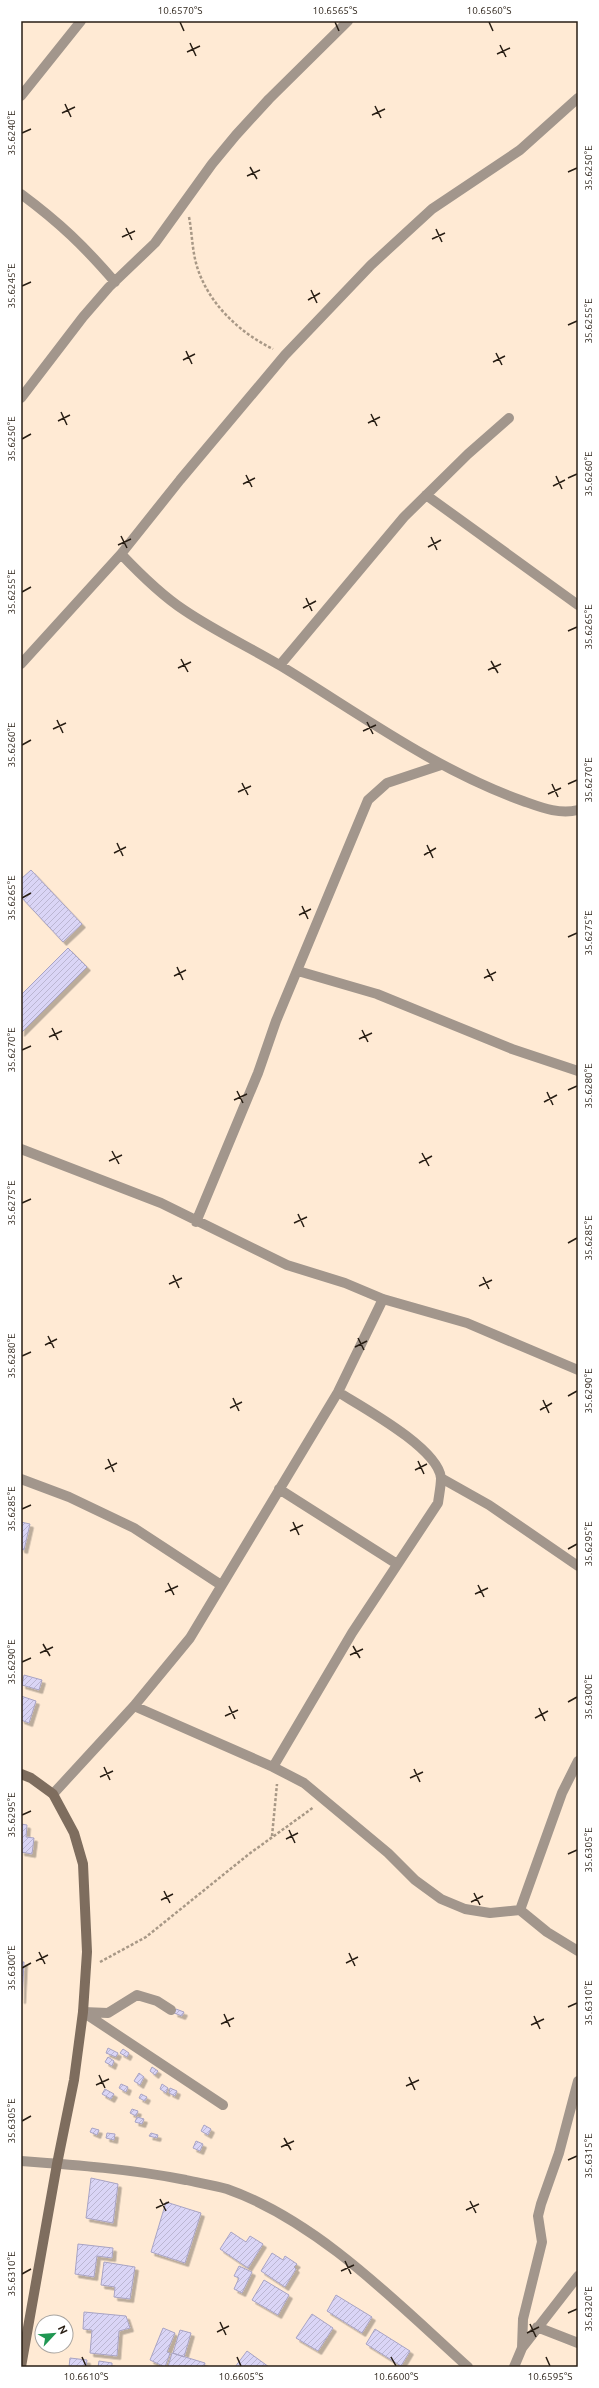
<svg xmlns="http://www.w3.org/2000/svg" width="599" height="2388" font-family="Ubuntu,sans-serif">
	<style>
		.building { fill: url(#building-hatch); stroke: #a8a3c3; filter: url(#shadow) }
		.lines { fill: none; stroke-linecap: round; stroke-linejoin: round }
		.path { stroke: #a89886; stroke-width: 2.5; stroke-dasharray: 3 2; stroke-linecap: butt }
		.street { stroke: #a2968c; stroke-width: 10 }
		.secondary { stroke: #7e6d5e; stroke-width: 10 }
		.ticks { fill: none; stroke: #281e14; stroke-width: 1.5 }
		.neatline { fill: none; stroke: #281e14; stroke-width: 1.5 }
		.ticks-label { font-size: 10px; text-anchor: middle; fill: #281e14 }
	</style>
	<defs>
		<pattern id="building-hatch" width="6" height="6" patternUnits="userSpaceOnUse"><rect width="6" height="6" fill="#dad5f6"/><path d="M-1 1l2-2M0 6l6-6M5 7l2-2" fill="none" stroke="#bbb6d2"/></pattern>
		<filter id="shadow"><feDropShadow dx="3.5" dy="3.5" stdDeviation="0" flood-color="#0004"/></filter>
	</defs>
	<rect width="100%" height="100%" fill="#ffead4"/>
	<path class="building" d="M31,870L82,924L63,942L21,897V879Z
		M68,948L87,967L21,1033V995Z
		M21,1522L30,1524L24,1550L21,1549Z
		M24,1675L42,1680L39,1690L22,1685Z
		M21,1696L36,1701L29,1723L21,1720Z
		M21,1824L27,1825L26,1837L34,1838L32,1854L21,1852Z
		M21,1962H24L22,2000H21Z
		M176,2009L184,2012L182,2016L174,2013Z
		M108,2048L118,2053L116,2057L106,2053Z
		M123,2049L129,2053L127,2057L120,2053Z
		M108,2057L114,2061L112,2066L105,2062Z
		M152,2067L158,2071L155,2075L150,2071Z
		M139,2073L144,2077L140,2085L134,2081Z
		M121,2084L128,2087L126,2092L119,2088Z
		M162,2084L168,2088L166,2093L160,2089Z
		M170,2088L177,2091L175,2096L169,2093Z
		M105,2089L114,2094L111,2099L102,2094Z
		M141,2094L147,2097L145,2101L139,2098Z
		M132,2109L138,2111L136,2116L130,2113Z
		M137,2117L144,2119L142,2124L135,2122Z
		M204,2125L211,2129L208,2135L201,2131Z
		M92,2128L99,2130L97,2135L90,2132Z
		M107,2133L115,2134L114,2140L106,2138Z
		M151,2133L158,2135L157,2138L149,2136Z
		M196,2141L203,2144L200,2151L193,2148Z
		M91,2178L118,2184L113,2223L86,2218Z
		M166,2202L201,2213L185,2263L151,2252Z
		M231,2232L246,2242L250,2236L263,2244L248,2268L220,2249Z
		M78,2244L113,2248L112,2258L97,2256L94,2277L75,2274Z
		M272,2253L283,2260L285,2256L297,2264L294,2267L296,2269L285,2287L261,2271Z
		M104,2262L135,2267L130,2299L114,2297L115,2287L101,2285Z
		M239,2266L252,2272L242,2293L234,2289L239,2278L234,2276Z
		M264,2280L289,2295L278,2315L252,2300Z
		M336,2295L372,2317L362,2333L327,2311Z
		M84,2312L126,2316L130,2328L119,2331L117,2356L90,2353L92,2330L83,2329Z
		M312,2314L333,2328L318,2351L296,2338Z
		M163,2328L175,2333L167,2352L170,2353L165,2367L150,2360Z
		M375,2329L410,2351L401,2366L366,2344Z
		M180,2330L191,2333L184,2357L173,2353Z
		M247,2351L269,2367H235Z
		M172,2353L205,2363L204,2367H168Z
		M70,2358L87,2360L86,2367H69Z
		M99,2361L112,2363V2367H98Z"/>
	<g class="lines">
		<path class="path" d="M189,217C192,232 192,248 196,263C206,301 238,332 273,349
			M272,1836L277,1784
			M100,1962L146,1937L249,1854L314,1807"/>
		<path class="street" d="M21,96L81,21
			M21,194C60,223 84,246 115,282
			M21,398L83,317L109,287L155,243L212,164L236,135L269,99L348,21
			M426,495L578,605
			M121,554C140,574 161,595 184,610C215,631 249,647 281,666C360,714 434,769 523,801C540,807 559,815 578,810
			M21,664L121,554L180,480L285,355L371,265L432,209L520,150L578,98
			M280,665L404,517L468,454L509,418
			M298,971L377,994L512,1049L578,1071
			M21,1149L161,1203L287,1265L345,1283L383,1299L467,1323L578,1370
			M196,1222L258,1073L276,1021L368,800L387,783L441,765
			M441,1478L489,1505L578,1566
			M21,1479L69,1497L134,1528L221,1585
			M279,1489L397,1564
			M134,1706L273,1767L304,1783L388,1853L415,1880L441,1899L465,1909L490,1913L520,1910L547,1932L578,1951
			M273,1767L352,1633L438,1503C439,1495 441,1486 441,1478C438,1448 362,1407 338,1392
			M53,1794L134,1706L190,1638L338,1392L383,1299
			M520,1910L562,1793L578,1761
			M83,2012L223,2105
			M83,2012L108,2013L137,1995L157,2001L171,2010
			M21,2161C76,2165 131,2169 186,2180C199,2183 214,2185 227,2189C318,2221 397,2303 468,2367
			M537,2327L578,2343
			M522,2348L523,2319L542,2242L538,2216L541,2204L559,2153L578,2081
			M514,2367L522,2348L578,2276"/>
		<path class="secondary" d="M21,1774L31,1778L53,1794L74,1833L83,1864L87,1952L83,2012L74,2080L57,2164L21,2367"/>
	</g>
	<path class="ticks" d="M180,22L184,31M335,22L339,31M489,22L493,31M190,43L196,56M500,45L506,57M187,52L200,46M497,54L510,48M65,104L71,117M375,106L381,118M62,113L75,107M372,115L385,109M22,133L31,129M250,167L257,179M568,172L577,168M247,176L260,170M126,228L132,240M436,229L442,242M122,237L135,231M432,239L445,233M22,286L31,282M311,290L317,303M308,300L320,293M568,325L577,321M186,351L192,364M496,353L502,365M183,360L195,354M493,362L505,356M61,412L67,425M371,414L377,426M58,421L70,415M368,423L380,417M22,439L31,434M246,475L252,487M556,476L562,489M568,478L577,474M243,484L255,478M553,486L565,480M121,536L127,548M431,537L437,550M118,545L131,539M428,547L441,540M22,592L31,587M306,598L312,611M303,608L316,601M568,631L577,627M181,659L188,672M491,661L498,673M178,668L191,662M488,670L501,664M57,720L63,733M367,722L373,734M53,729L66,723M363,731L376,725M22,745L31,740M242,783L248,795M552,784L558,797M568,784L577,780M238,792L251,786M548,794L561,788M117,843L123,856M427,845L433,858M114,853L126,847M424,855L436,848M22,898L31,893M302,906L308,919M299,915L311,909M568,937L577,933M177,967L183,980M487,969L493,981M174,976L186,970M484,978L496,972M52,1028L58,1040M362,1030L368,1042M49,1037L62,1031M359,1039L372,1033M22,1050L31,1046M568,1090L577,1086M237,1091L243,1103M547,1092L553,1105M234,1100L247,1094M544,1102L557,1095M112,1151L119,1164M422,1153L429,1166M109,1161L122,1155M419,1163L432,1156M22,1203L31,1199M298,1214L304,1227M294,1223L307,1217M568,1243L577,1238M173,1275L179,1288M483,1277L489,1289M169,1284L182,1278M479,1286L492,1280M48,1336L54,1348M358,1338L364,1350M45,1345L57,1339M355,1347L367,1341M22,1356L31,1352M568,1396L577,1391M233,1398L239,1411M543,1400L549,1413M230,1408L242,1402M540,1410L552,1403M108,1459L114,1472M418,1461L424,1474M105,1469L117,1463M415,1470L427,1464M22,1509L31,1505M293,1522L299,1535M290,1531L303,1525M568,1549L577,1544M168,1583L174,1595M478,1585L484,1597M165,1592L178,1586M475,1594L488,1588M43,1644L50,1656M353,1646L360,1658M40,1653L53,1647M350,1655L363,1649M22,1662L31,1658M568,1702L577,1697M229,1706L235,1719M539,1708L545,1721M225,1716L238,1710M535,1718L548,1711M104,1767L110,1780M414,1769L420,1782M100,1777L113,1771M410,1778L423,1772M22,1815L31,1811M289,1830L295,1843M286,1839L298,1833M568,1854L577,1850M164,1891L170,1903M474,1893L480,1905M161,1900L173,1894M471,1902L483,1896M39,1952L45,1964M349,1953L355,1966M36,1961L48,1955M346,1963L358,1957M22,1968L31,1963M568,2007L577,2003M224,2014L230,2027M534,2016L540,2029M221,2024L234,2018M531,2025L544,2019M99,2075L105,2088M409,2077L415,2090M96,2085L109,2079M406,2086L419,2080M22,2121L31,2116M284,2138L291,2150M281,2147L294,2141M568,2160L577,2156M160,2199L166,2211M470,2201L476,2213M156,2208L169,2202M466,2210L479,2204M345,2261L351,2274M341,2271L354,2265M22,2274L31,2269M568,2313L577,2309M220,2322L226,2335M530,2324L536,2337M217,2332L229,2326M527,2333L539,2327M82,2357L86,2366M237,2357L241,2366M391,2357L396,2366M546,2357L550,2366"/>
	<rect width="599" height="2388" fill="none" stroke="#ffffff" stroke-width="44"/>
	<g transform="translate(54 2334) rotate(64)"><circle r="19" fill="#ffffff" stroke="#a9a5a1"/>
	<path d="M0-3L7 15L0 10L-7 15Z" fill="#209753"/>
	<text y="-6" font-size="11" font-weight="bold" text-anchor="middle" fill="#281e14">N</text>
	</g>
	<rect x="22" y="22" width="555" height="2344" class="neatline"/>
	<g class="ticks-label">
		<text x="180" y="14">10.6570°S</text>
		<text x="335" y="14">10.6565°S</text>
		<text x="489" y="14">10.6560°S</text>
		<text transform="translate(11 133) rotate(-90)" y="4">35.6240°E</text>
		<text transform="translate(588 168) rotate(-90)" y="4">35.6250°E</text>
		<text transform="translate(11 286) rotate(-90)" y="4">35.6245°E</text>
		<text transform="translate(588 321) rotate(-90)" y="4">35.6255°E</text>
		<text transform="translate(11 439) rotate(-90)" y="4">35.6250°E</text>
		<text transform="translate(588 474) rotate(-90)" y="4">35.6260°E</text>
		<text transform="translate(11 592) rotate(-90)" y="4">35.6255°E</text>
		<text transform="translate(588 627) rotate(-90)" y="4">35.6265°E</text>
		<text transform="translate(11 745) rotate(-90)" y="4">35.6260°E</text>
		<text transform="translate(588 780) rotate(-90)" y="4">35.6270°E</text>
		<text transform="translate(11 898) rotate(-90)" y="4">35.6265°E</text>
		<text transform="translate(588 933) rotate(-90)" y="4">35.6275°E</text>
		<text transform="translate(11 1050) rotate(-90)" y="4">35.6270°E</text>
		<text transform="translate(588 1086) rotate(-90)" y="4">35.6280°E</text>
		<text transform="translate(11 1203) rotate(-90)" y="4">35.6275°E</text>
		<text transform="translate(588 1238) rotate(-90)" y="4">35.6285°E</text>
		<text transform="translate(11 1356) rotate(-90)" y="4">35.6280°E</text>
		<text transform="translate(588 1391) rotate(-90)" y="4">35.6290°E</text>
		<text transform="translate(11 1509) rotate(-90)" y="4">35.6285°E</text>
		<text transform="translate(588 1544) rotate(-90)" y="4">35.6295°E</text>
		<text transform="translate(11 1662) rotate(-90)" y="4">35.6290°E</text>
		<text transform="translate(588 1697) rotate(-90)" y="4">35.6300°E</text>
		<text transform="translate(11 1815) rotate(-90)" y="4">35.6295°E</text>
		<text transform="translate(588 1850) rotate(-90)" y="4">35.6305°E</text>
		<text transform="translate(11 1968) rotate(-90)" y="4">35.6300°E</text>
		<text transform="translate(588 2003) rotate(-90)" y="4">35.6310°E</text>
		<text transform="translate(11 2121) rotate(-90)" y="4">35.6305°E</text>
		<text transform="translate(588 2156) rotate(-90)" y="4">35.6315°E</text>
		<text transform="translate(11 2274) rotate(-90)" y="4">35.6310°E</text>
		<text transform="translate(588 2309) rotate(-90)" y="4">35.6320°E</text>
		<text x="86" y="2380">10.6610°S</text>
		<text x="241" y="2380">10.6605°S</text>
		<text x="396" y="2380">10.6600°S</text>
		<text x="550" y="2380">10.6595°S</text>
	</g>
</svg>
